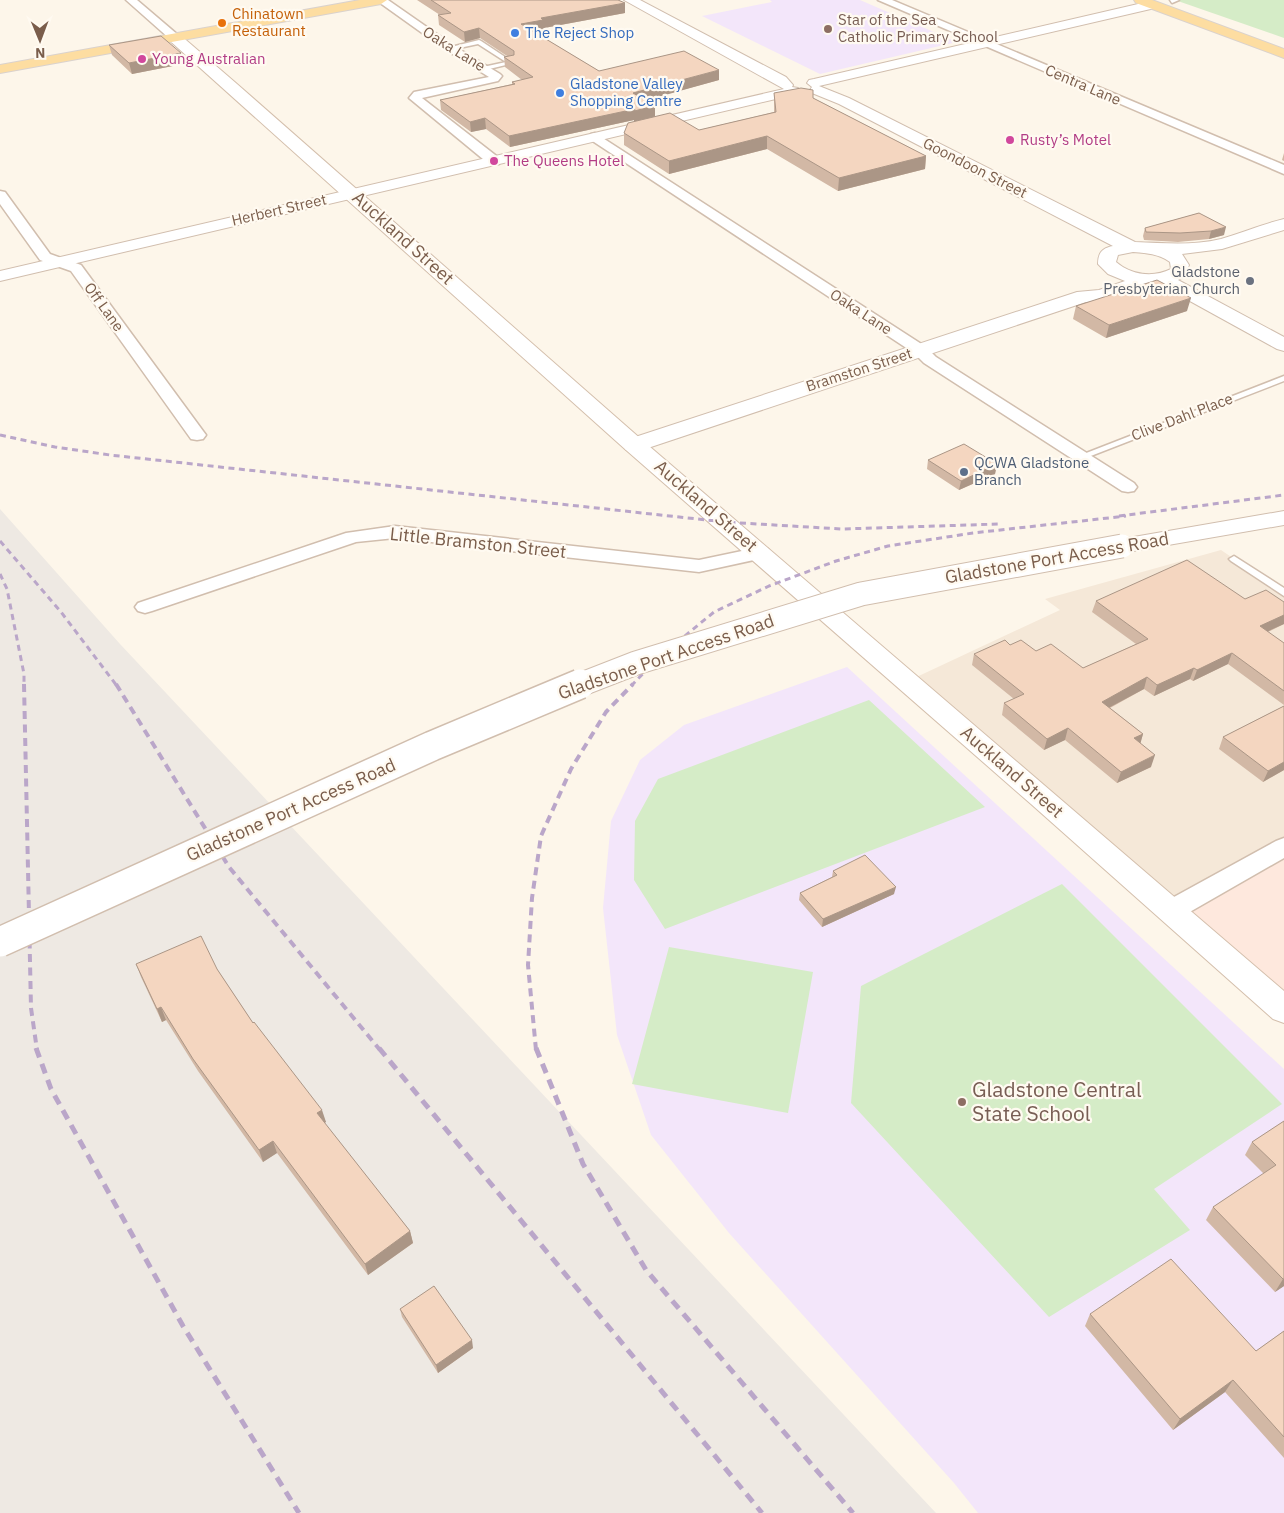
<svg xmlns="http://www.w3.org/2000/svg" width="1284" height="1513" font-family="'IBM Plex Sans',sans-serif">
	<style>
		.residential { fill: #f5e8d8 }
		.commercial { fill: #fee8dd }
		.industrial { fill: #eee9e3 }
		.education { fill: #f3e6fa }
		.green { fill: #d5ecc7 }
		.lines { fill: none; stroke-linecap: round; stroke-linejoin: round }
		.service-casing { stroke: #d1beae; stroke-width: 3 }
		.minor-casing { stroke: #d1beae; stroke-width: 3 }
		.tertiary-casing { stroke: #d1beae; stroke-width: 2 }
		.secondary-casing { stroke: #d4bfac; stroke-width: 2 }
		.primary-casing { stroke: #dad2cd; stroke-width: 2 }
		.service { fill: #fff; fill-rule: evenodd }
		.minor { fill: #fff; fill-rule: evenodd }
		.tertiary { fill: #fff; fill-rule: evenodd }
		.secondary { fill: #fff; fill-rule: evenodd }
		.primary { fill: #fddda1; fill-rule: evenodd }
		.rail-far2 { stroke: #baa6c9; stroke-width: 3; stroke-dasharray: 6 4.5; stroke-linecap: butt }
		.rail-far1 { stroke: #baa6c9; stroke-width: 4; stroke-dasharray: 8 5.5; stroke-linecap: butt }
		.rail { stroke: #baa6c9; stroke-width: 5; stroke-dasharray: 10 7; stroke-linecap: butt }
		.tertiary-bridge-far1-casing { stroke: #d1beae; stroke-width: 25; stroke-linecap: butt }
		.tertiary-bridge-casing { stroke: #d1beae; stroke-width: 32; stroke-linecap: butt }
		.tertiary-bridge-far1 { stroke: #fff; stroke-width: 23 }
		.tertiary-bridge { stroke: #fff; stroke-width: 29 }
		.wall { fill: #d2b8a5 }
		.shaded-wall { fill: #ab9686 }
		.building { fill: #f4d6c0; stroke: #ab9686 }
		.food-dot { fill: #e8710a; stroke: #fffaf1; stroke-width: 2 }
		.education-dot { fill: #8d6e63; stroke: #fffaf1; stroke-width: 2 }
		.shop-dot { fill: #3f7fe0; stroke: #fffaf1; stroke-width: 2 }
		.hotel-dot { fill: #d1479c; stroke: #fffaf1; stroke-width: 2 }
		.worship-dot { fill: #6b7280; stroke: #fffaf1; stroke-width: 2 }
		.service-dot { fill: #5c6f8a; stroke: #fffaf1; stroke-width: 2 }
		.labels { text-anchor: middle; stroke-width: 4.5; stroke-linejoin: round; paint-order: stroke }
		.far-food-label { font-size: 15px; fill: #c56008; stroke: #fffaf1; text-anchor: start }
		.far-education-label { font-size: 15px; fill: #785e54; stroke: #fffaf1; text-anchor: start }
		.far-shop-label { font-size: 15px; fill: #366cbe; stroke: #fffaf1; text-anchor: start }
		.far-street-label { font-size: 15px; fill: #7a5d4b; stroke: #fffaf1 }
		.far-hotel-label { font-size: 15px; fill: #b23c85; stroke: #fffaf1; text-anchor: start }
		.far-worship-label { font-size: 15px; fill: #5b616d; stroke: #fffaf1; text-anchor: end }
		.far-service-label { font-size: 15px; fill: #4e5e75; stroke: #fffaf1; text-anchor: start }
		.street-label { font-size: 18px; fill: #7a5d4b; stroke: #fffaf1 }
		.near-education-label { font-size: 21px; fill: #785e54; stroke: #fffaf1; text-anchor: start }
	</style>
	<rect width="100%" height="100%" fill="#fdf6ea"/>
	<path class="residential" d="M1221,550L1284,593V847L1172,910L908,681L1060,610L1045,599Z"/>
	<path class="commercial" d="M1284,847V1010L1172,910Z"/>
	<path class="industrial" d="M0,509L120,644L936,1513H0Z"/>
	<path class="education" d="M770,0H860L957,42L820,74L702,16L772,2Z
		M847,667L1284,1069V1513H978L954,1483L729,1233L651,1135L617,1035L603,908L611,821L640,760L684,725Z"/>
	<path class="green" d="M1175,0H1284V38Z
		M869,700L985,807L665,929L634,880L635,821L658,779Z
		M1062,884L1282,1104L1154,1189L1190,1230L1049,1317L851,1103L861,986Z
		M669,947L813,972L788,1113L632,1084Z"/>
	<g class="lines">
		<defs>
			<path id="service" d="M1170,0H1179L1172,3Z
				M479,40L481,41L514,63L485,70L483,67L506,62L478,44L450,50L447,48Z
				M1284,376V381L1083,459H1077L1076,457Z
				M1234,556L1284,588V596L1231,561L1229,559Z"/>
			<path id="minor" d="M126,0H137L178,35L179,37L178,39H170Z
				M376,0H388L454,46L500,74L502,76L498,81L422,98L499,158L500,161L499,164H489L409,98L414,92L489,77L446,50Z
				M878,0H892L1284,165V174Z
				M595,133L926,347L936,357L1134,483L1137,487L1134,491L1128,492L1122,491L924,363L914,353L591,140L589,137L591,134Z
				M0,191L5,192L50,254L81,265L203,431L206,435L203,439L197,440L191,439L71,271L40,260L0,204Z
				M395,526L699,560L761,547L768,549L771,553L768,557L699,572L395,538L356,542L152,611L145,613L138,611L135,607L138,603L346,533Z
				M1284,838V858L1181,917L1172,920L1163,917L1160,910L1163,903L1276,841Z"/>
			<path id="tertiary" d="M624,0H640L786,77L793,85L792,87L798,88L800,91L798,94L793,95L0,281V271L784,89Z
				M1151,1L1157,5L1155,8L819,86L849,98L1135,242C1164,243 1192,246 1221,239C1242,233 1263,224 1284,219V230L1222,249L1182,254L1189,265L1185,276L1178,280L1284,337V351L1277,349L1159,284C1134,287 1112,302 1086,302L642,450L634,451L626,450L623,445L626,440L1077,292L1099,290L1125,281L1108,274L1098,264C1098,253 1102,248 1113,246L839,104L812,93L810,90L812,87L807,83L809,80L814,79ZM1133,252C1146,253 1159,254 1170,262L1171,269C1153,278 1131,275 1116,262L1118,255Z
				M1284,511V525L1122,553L1114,551L1110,546L1114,541L1122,539Z"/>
			<path id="secondary" d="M174,33L179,34L237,84L642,440L1284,991V1023L1273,1019L1031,804L626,450L169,40L167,37L169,34Z"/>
			<path id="primary" d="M360,0H387L381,4L0,73V65Z
				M1134,0H1152L1284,49V58L1136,3Z"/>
		</defs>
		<use href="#service" class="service-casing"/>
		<use href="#minor" class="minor-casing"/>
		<use href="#tertiary" class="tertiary-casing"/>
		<use href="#secondary" class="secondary-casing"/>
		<use href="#primary" class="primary-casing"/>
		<use href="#service" class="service"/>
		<use href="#minor" class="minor"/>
		<use href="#tertiary" class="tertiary"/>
		<use href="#secondary" class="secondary"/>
		<use href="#primary" class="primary"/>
		<path class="rail-far2" d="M0,435L55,447L110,455L725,522L842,529L999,524
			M1119,516L1284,495
			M0,541L61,612L117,686
			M0,574L7,589L24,674V686
			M631,686L658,658L714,612L769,586L836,561L888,546L973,533L1126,516"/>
		<path class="rail-far1" d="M24,684L31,1008L37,1050
			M116,684L229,867L380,1050
			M536,1050L528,965L532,898L541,836L571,769L606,712L633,684"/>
		<path class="rail" d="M36,1048L51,1089L183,1326L299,1513
			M379,1048L762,1513
			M536,1048L583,1164L646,1270L853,1513"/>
		<defs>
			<path id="tertiary-bridge-far1" d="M577,686L636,663L861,594L1122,546"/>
			<path id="tertiary-bridge" d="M0,942L432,746L580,684"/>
		</defs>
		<use href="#tertiary-bridge-far1" class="tertiary-bridge-far1-casing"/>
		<use href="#tertiary-bridge" class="tertiary-bridge-casing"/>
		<use href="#tertiary-bridge-far1" class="tertiary-bridge-far1"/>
		<use href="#tertiary-bridge" class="tertiary-bridge"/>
	</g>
	<path class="wall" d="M417,0H618L625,3V13L544,28V30L534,32L599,71L719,80L645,100L655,117L699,130L774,112V93L813,98L926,156L925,169L838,191L767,149L669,174L624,145V133L634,122V120L510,147L486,129L471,132L441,110L440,100L512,84V82L522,80L505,67L504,57L507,56L480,38L465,42L439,25L438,15H440Z
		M109,45L183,64L132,74L112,55Z
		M1284,153V161L1282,160Z
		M1199,213L1224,235L1209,239L1178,242L1144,240L1143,236L1145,228Z
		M1076,306L1187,311L1106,338L1073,319Z
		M928,460L997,464L995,474L959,490L927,469Z
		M1245,599L1284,602V624L1268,632L1284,643V705L1228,664L1193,681L1190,679L1154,696L1144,689L1110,708L1143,734L1140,743L1151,767L1117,783L1065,740L1044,750L1002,715L1004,703L1014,699L972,665L974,654L1010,645L1036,651L1083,668L1136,644L1092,612L1096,601Z
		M1284,706V770L1263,782L1219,749L1223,737Z
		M833,871L894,894L822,927L799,900L800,893L832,877Z
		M136,964L217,969L253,1023L326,1122L324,1123L410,1231L413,1243L368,1275L277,1153L263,1162L198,1071L166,1020L162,1022L141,977Z
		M1284,1121V1286L1275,1292L1206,1220L1213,1207L1264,1174L1245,1155L1252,1142Z
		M400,1309L473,1348L438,1373L402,1317Z
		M1090,1314L1256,1351L1284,1331V1458L1225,1392L1173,1430L1085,1326Z"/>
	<path class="shaded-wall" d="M625,3V13L544,28V30L522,34L521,24L541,18Z
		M479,28L480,38L465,42L464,32Z
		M181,53L183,64L132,74L129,63Z
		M719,70V80L633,104V93Z
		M655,106V117L634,122V120L510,147L509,136L635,109Z
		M485,118L486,129L471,132L470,122Z
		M767,136V149L669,174V161Z
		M926,156L925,169L838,191L839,178Z
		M1226,227L1224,235L1209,239L1211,231Z
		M1191,298L1187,311L1106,338L1109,325Z
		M997,464L995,474L959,490L961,481Z
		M1284,609V624L1255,637L1260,626Z
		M1232,653L1228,664L1193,681L1197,670Z
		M1194,668L1190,679L1154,696L1157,685Z
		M1147,677L1144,689L1099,713L1102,702Z
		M1068,728L1065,740L1044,750L1047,739Z
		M1143,734L1140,745L1134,738Z
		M1155,755L1151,767L1117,783L1121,772Z
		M1284,762V770L1263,782L1268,771Z
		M896,887L894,894L822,927L823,919Z
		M161,1007L166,1020L162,1022L157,1009Z
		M322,1110L326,1122L320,1126L317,1113Z
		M273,1141L277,1153L263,1162L259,1150Z
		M410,1231L413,1243L368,1275L365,1264Z
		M1283,1279H1284V1286L1275,1292Z
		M472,1340L473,1348L438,1373L436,1365Z
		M1233,1380L1225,1392L1173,1430L1180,1419Z"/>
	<path class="building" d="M431,0H618L625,3L541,18L543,20L521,24L599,71L684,51L719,70L633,93L655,106L634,111L635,109L509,136L485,118L470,122L440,100L515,84L512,82L533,77L504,57L514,55V51L479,28L464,32L438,15L451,13Z
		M161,36L181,53L129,63L109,45Z
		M801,88L813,90V98L926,156L839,178L767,136L669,161L624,133L628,123L670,113L699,130L776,112L774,93Z
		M1199,213L1226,227L1211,231L1180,233L1146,232L1145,228Z
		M1157,280L1191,298L1109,325L1076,306Z
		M964,444L997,464L961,481L928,460Z
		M1187,560L1245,599L1266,590L1284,602V615L1260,626L1284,643V691L1232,653L1197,670L1194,668L1157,685L1147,677L1102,702L1143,734L1134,738L1155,755L1121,772L1068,728L1047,739L1004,703L1024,694L974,654L1005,640L1010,645L1021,640L1036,651L1051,644L1083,668L1148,639L1096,601Z
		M1284,706V762L1268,771L1223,737Z
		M865,855L896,887L823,919L800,893L837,875L833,871Z
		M201,936L217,969L253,1023L254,1022L322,1110L317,1113L410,1231L365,1264L273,1141L259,1150L193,1059L161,1007L157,1009L136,964Z
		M1284,1121V1279H1283L1213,1207L1276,1165L1252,1142Z
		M1171,1259L1256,1351L1284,1331V1437L1233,1380L1180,1419L1090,1314Z
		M434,1286L472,1340L436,1365L400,1309Z"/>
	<circle class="food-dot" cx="222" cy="23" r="5"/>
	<g class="education-dot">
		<circle cx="828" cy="29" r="5"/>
		<circle cx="962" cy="1102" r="5"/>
	</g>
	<g class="shop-dot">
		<circle cx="515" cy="33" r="5"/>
		<circle cx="560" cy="93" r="5"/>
	</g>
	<g class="hotel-dot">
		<circle cx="142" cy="59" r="5"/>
		<circle cx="1010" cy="140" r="5"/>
		<circle cx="494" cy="161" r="5"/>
	</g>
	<circle class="worship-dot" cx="1250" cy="281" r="5"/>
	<circle class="service-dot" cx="964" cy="472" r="5"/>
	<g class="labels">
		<g class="far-food-label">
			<text x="232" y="19">Chinatown<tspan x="232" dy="17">Restaurant</tspan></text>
		</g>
		<g class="far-education-label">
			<text x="838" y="25">Star of the Sea<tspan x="838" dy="17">Catholic Primary School</tspan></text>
		</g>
		<g class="far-shop-label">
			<text x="525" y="38">The Reject Shop</text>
			<text x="570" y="89">Gladstone Valley<tspan x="570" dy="17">Shopping Centre</tspan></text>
		</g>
		<g class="far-street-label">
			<text transform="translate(454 49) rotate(32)" y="5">Oaka Lane</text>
			<text transform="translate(1083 85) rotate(23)" y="5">Centra Lane</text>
			<text transform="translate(975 168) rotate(27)" y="5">Goondoon Street</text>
			<text transform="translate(279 210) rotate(-13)" y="5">Herbert Street</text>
			<text transform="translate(104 307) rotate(54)" y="5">Off Lane</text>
			<text transform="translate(861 312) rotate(33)" y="5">Oaka Lane</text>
			<text transform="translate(859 370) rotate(-18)" y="5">Bramston Street</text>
			<text transform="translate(1182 417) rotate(-21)" y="5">Clive Dahl Place</text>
		</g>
		<g class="far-hotel-label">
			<text x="152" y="64">Young Australian</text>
			<text x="1020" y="145">Rusty’s Motel</text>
			<text x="504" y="166">The Queens Hotel</text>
		</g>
		<g class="far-worship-label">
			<text x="1240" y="277">Gladstone<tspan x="1240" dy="17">Presbyterian Church</tspan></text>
		</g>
		<g class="far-service-label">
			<text x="974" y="468">QCWA Gladstone<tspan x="974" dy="17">Branch</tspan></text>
		</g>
		<g class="street-label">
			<text transform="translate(403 238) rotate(42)" y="6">Auckland Street</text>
			<text transform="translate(706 506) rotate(41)" y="6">Auckland Street</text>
			<text transform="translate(478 543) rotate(6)" y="6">Little Bramston Street</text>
			<text transform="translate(1057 558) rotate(-10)" y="6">Gladstone Port Access Road</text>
			<text transform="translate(666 657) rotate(-19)" y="6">Gladstone Port Access Road</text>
			<text transform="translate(1012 772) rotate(41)" y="6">Auckland Street</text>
			<text transform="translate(291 810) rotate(-24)" y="6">Gladstone Port Access Road</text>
		</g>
		<g class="near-education-label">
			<text x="972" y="1097">Gladstone Central<tspan x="972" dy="24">State School</tspan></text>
		</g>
	</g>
	<g transform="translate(40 40) rotate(179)" stroke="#fffaf1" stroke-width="4" paint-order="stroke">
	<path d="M0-4L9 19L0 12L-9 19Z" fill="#7a5d4b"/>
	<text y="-8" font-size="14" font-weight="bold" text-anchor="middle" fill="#7a5d4b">N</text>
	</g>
</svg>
